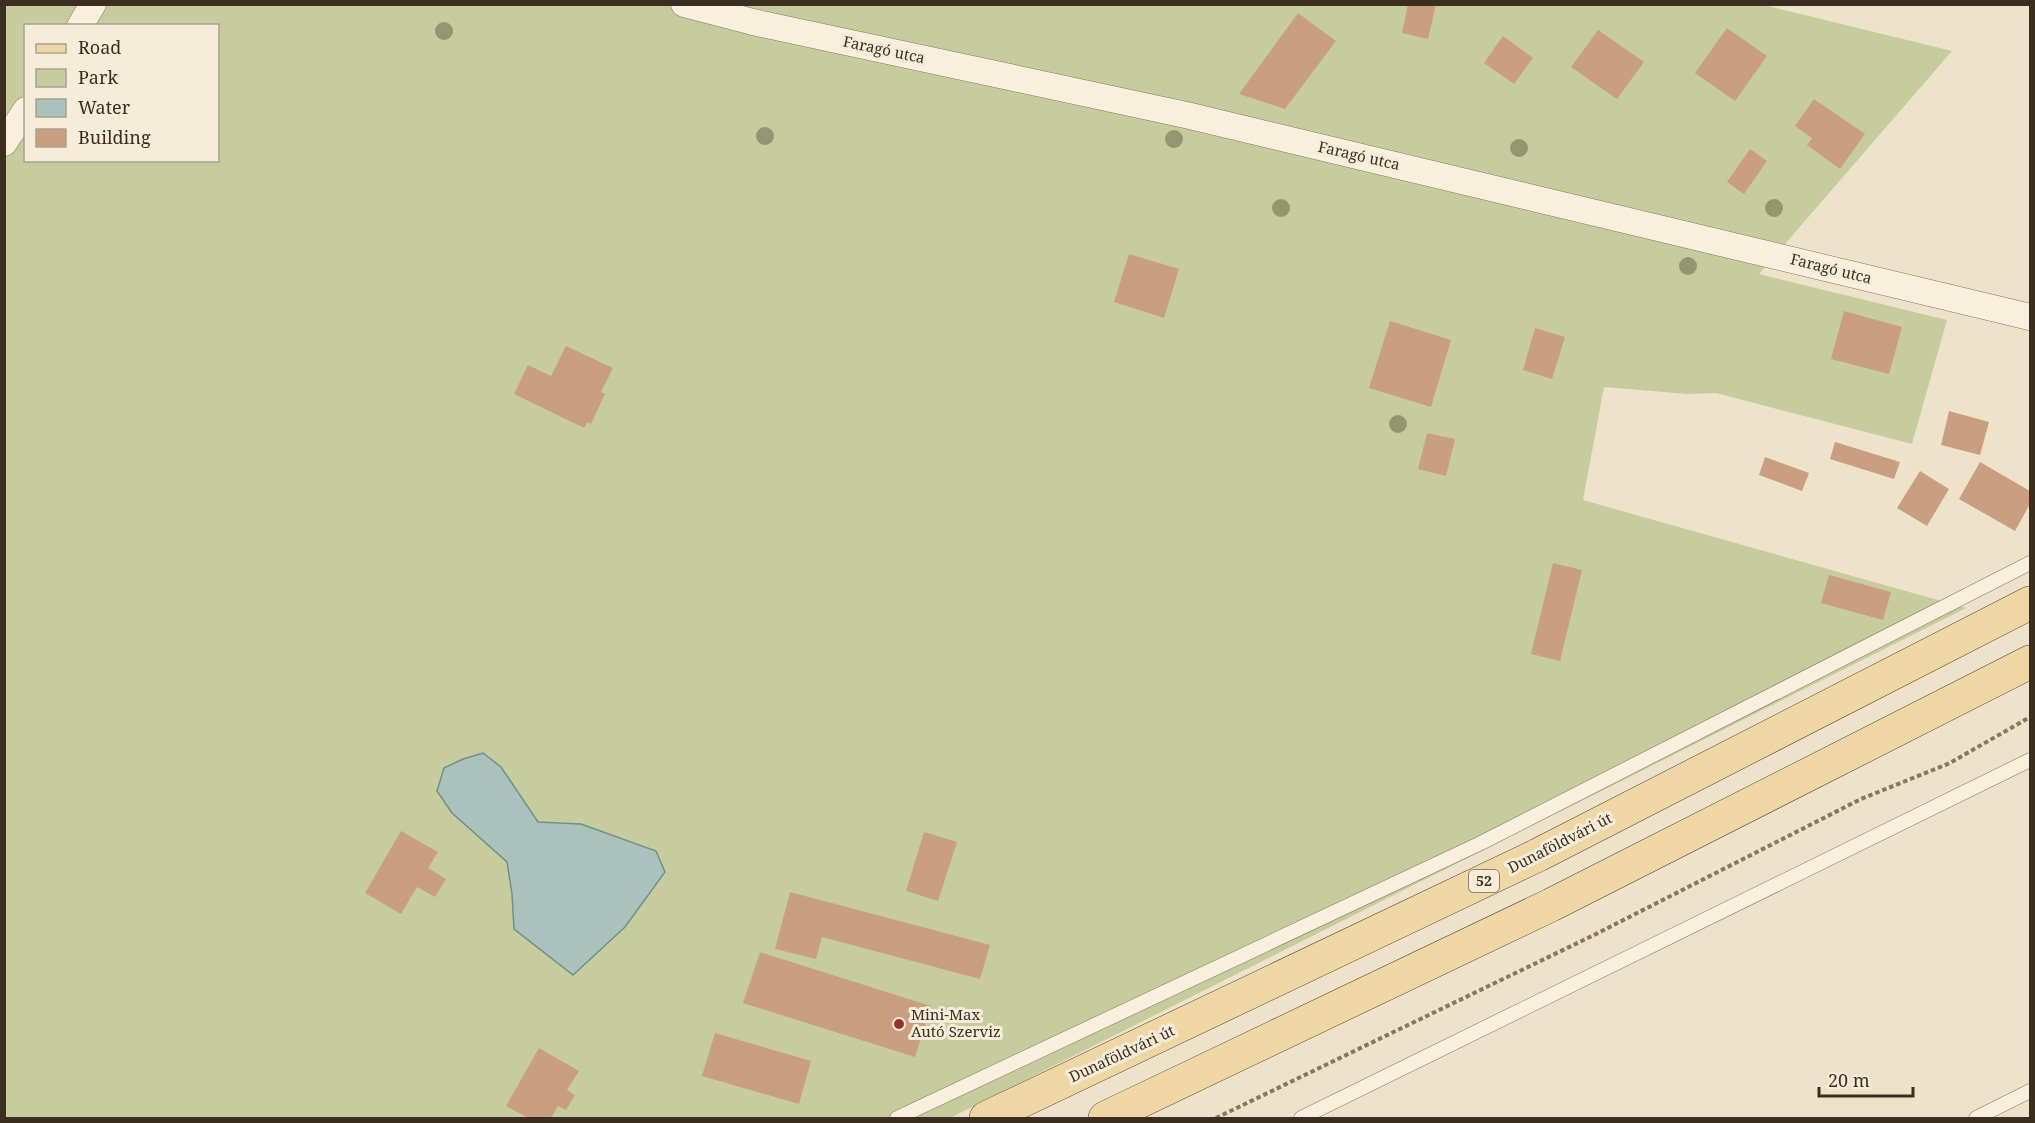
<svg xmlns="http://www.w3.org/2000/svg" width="2035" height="1123" font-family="'Noto Serif',serif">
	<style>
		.green { fill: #c6cc9e; fill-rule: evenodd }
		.water { fill: #aac2bb; stroke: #719189; stroke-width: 1.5 }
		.building { fill: #ca9f81 }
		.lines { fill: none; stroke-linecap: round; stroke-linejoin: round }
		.service-casing { stroke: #8a755f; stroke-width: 15 }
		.minor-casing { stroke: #8a755f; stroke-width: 27 }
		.primary-casing { stroke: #584432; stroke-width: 34 }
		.path { stroke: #8a755f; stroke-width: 4; stroke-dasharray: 4.5 3; stroke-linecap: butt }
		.service { stroke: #f8f0dd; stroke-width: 14 }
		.minor { stroke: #f8f0dd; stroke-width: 26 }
		.primary { stroke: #eed7a4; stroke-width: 33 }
		.tree { fill: #949671 }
		.poi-dot { fill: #973132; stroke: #f5edd9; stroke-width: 2 }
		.labels { text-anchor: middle; stroke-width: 6; stroke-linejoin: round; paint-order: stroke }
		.shield { fill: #f5edd9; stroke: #736758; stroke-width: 1.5 }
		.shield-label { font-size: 14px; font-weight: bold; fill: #3b2e21 }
		.street-label { font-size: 15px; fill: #3b2e21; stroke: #f5edd9 }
		.poi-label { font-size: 15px; fill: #3b2e21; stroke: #f5edd9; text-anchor: start }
	</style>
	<rect width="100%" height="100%" fill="#eee3ca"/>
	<path class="green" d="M1760,4L1952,51L1759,274L1947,320L1912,444L1716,393L1687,394L1604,387L1583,500L1966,608L950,1118H5V5ZM26,26H218V160H26Z"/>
	<path class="water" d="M483,753L501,767L538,822L581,824L656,851L665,872L625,927L573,975L514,929L512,894L507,862L452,813L437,791L444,768L463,759Z"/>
	<path class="building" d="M1408,4H1436L1428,39L1402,33Z
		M1298,13L1336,41L1285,109L1239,94Z
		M1727,28L1767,56L1735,101L1695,73Z
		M1598,30L1644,62L1617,99L1571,67Z
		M1503,36L1533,58L1514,84L1484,63Z
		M1814,99L1865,134L1840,169L1807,145L1812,138L1795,126Z
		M1750,149L1767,161L1744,194L1727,182Z
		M1129,254L1179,269L1164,318L1114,302Z
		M1844,311L1902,327L1889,374L1831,359Z
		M1390,321L1451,340L1431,407L1369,388Z
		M1535,328L1565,337L1552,379L1523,370Z
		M566,346L613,368L601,392L605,394L591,424L587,422L584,428L514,394L528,365L551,376Z
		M1949,411L1989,422L1980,455L1941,445Z
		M1427,433L1455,439L1446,476L1418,469Z
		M1835,442L1900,462L1894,479L1830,459Z
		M1765,457L1809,473L1802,491L1759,475Z
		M1980,462L2030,491V504L2015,531L1959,499Z
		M1920,471L1949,489L1927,526L1897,508Z
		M1553,563L1582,570L1560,661L1531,654Z
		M1829,575L1891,592L1883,620L1821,603Z
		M401,831L438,852L428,868L446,879L435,897L417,887L401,914L365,893Z
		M924,832L957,842L938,901L906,891Z
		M790,892L990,945L980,979L822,937L816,959L775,949Z
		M760,952L931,1006L915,1057L743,1003Z
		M715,1033L811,1061L799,1104L702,1076Z
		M539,1048L579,1071L567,1090L575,1095L566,1110L558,1106L551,1118H528L506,1106Z"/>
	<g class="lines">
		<defs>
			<path id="service" d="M897,1118L1481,843L2030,563
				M1301,1118L2030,760
				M1976,1118L2030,1091"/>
			<path id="minor" d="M684,4L753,22L1186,115L2030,317
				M80,26L93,4
				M4,143L26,110"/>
			<path id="primary" d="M986,1118L1538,855L2030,603
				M1105,1118L1551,905L2030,662"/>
		</defs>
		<use href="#service" class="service-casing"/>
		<use href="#minor" class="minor-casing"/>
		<use href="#primary" class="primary-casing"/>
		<path class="path" d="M1216,1118L1594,935L1861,799L1950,763L2030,717"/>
		<use href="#service" class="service"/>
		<use href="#minor" class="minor"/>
		<use href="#primary" class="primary"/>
	</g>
	<g class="tree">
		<circle cx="444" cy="31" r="9"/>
		<circle cx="765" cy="136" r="9"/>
		<circle cx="1174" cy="139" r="9"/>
		<circle cx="1519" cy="148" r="9"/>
		<circle cx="1281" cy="208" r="9"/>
		<circle cx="1774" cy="208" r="9"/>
		<circle cx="1688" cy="266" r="9"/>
		<circle cx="1398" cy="424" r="9"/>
	</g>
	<circle class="poi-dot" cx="899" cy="1024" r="6"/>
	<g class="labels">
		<rect class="shield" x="1469" y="870" width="30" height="22" rx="4.5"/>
		<g class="shield-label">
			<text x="1484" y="886">52</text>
		</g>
		<g class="street-label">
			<text transform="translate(884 50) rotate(12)" y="5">Faragó utca</text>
			<text transform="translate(1359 156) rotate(13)" y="5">Faragó utca</text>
			<text transform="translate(1831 269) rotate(14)" y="5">Faragó utca</text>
			<text transform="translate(1560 843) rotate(-27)" y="5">Dunaföldvári út</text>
			<text transform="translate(1122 1054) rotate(-25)" y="5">Dunaföldvári út</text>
		</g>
		<g class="poi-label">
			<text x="911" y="1020">Mini-Max<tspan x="911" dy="17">Autó Szerviz</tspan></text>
		</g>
	</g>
	<rect width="2035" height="1123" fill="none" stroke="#3b2e21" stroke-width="12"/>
	<rect x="24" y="24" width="195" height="138" fill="#f5edd9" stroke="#aba18f" stroke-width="1.5"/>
	<rect x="36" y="44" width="30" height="9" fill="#eed7a4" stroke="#aba18f" stroke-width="1.5"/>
	<text x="78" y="54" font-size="18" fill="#3b2e21">Road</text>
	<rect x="36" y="69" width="30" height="18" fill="#c6cc9e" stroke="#aba18f" stroke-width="1.5"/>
	<text x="78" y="84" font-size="18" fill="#3b2e21">Park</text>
	<rect x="36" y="99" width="30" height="18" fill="#aac2bb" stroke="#aba18f" stroke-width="1.5"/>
	<text x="78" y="114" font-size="18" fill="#3b2e21">Water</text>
	<rect x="36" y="129" width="30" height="18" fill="#ca9f81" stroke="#aba18f" stroke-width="1.5"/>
	<text x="78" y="144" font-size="18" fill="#3b2e21">Building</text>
	<path d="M1819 1087v9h94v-9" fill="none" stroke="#3b2e21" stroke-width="3"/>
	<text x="1828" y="1087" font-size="18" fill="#3b2e21" stroke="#f5edd9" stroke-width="4.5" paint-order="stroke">20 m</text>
</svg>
